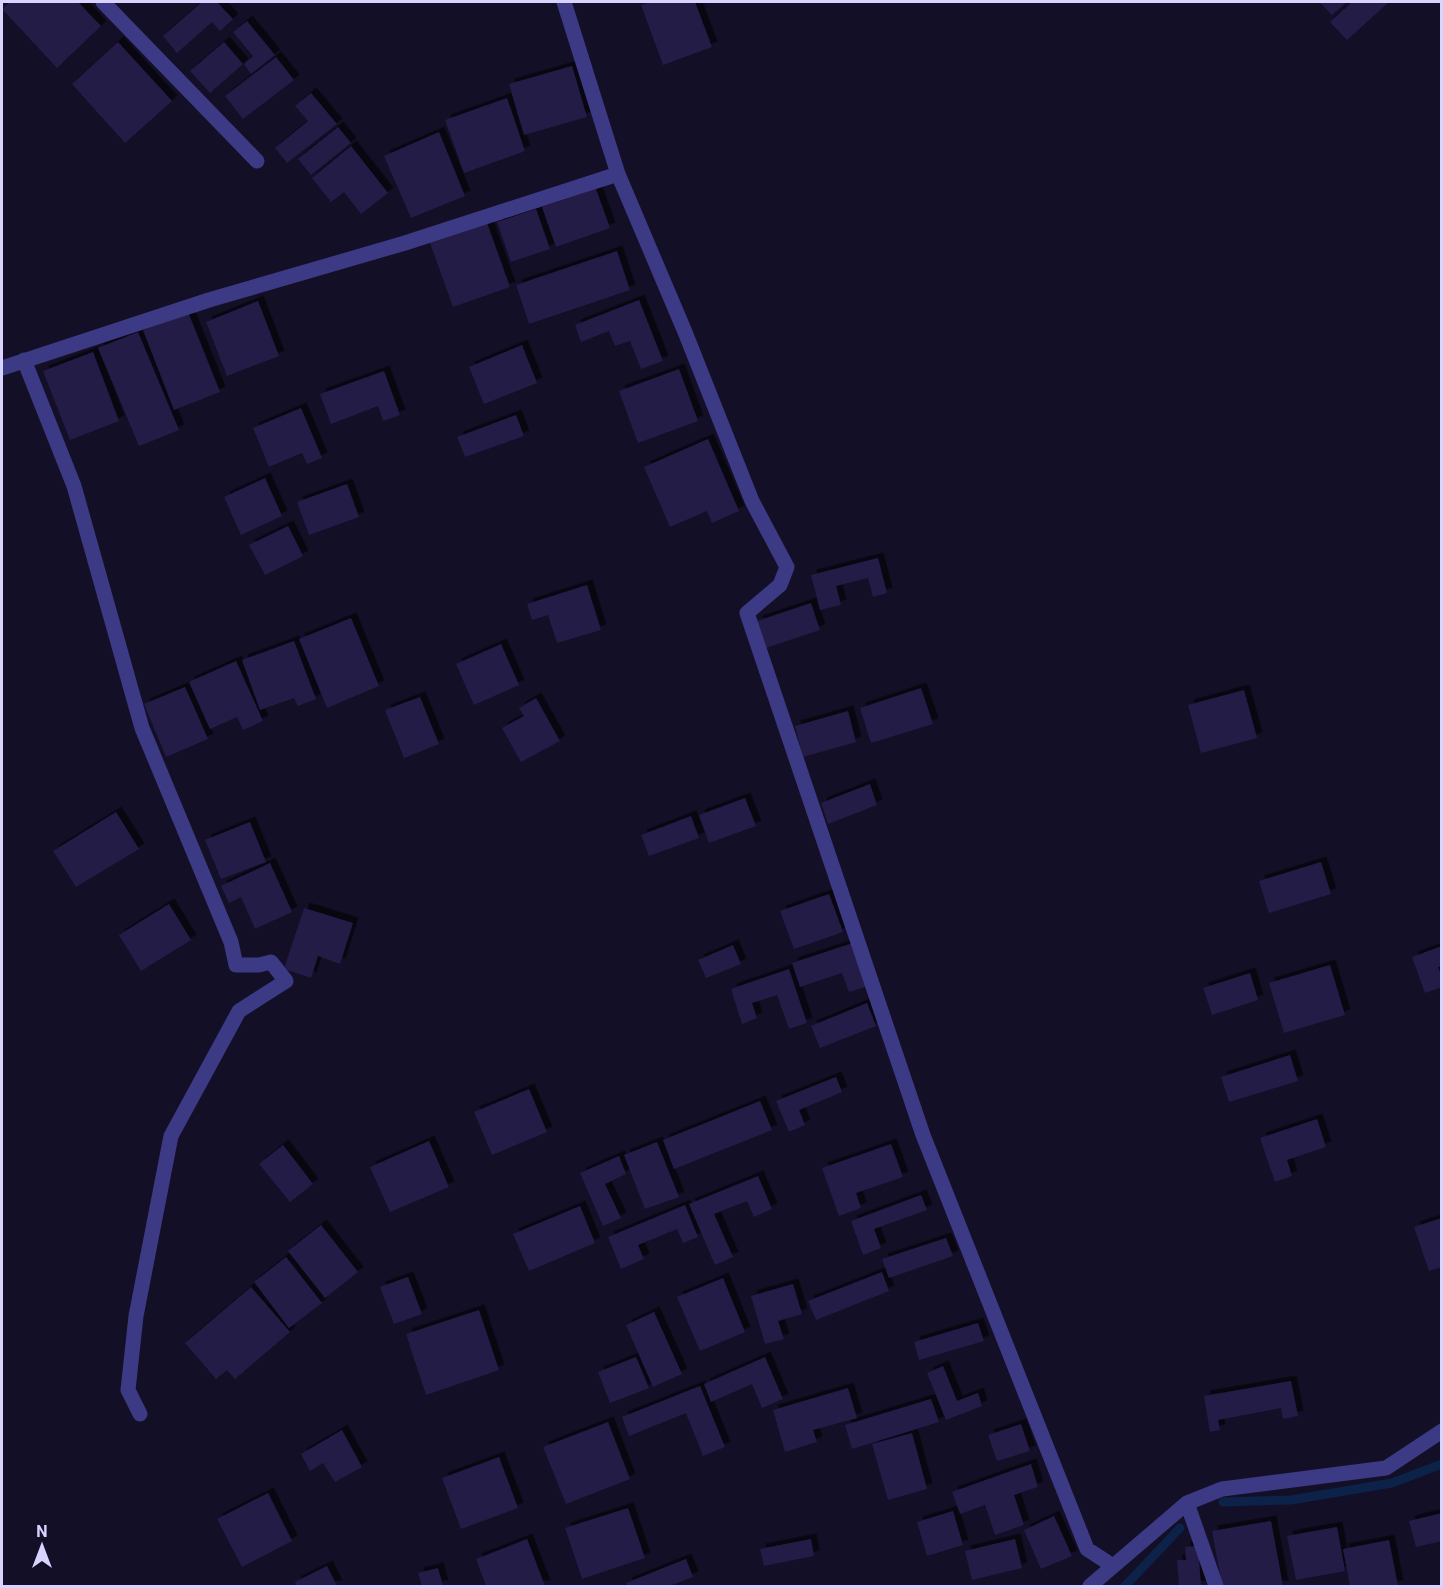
<svg xmlns="http://www.w3.org/2000/svg" width="1443" height="1588" font-family="Roboto,sans-serif">
	<style>
		.lines { fill: none; stroke-linecap: round; stroke-linejoin: round }
		.stream { stroke: #0c2248; stroke-width: 9 }
		.building { fill: #241b47; filter: url(#shadow) }
		.minor { stroke: #3d3a85; stroke-width: 15 }
	</style>
	<defs>
		<filter id="shadow"><feDropShadow dx="5.5" dy="-5.5" stdDeviation="0" flood-color="#0009"/></filter>
	</defs>
	<rect width="100%" height="100%" fill="#130f26"/>
	<g class="lines">
		<path class="stream" d="M1223,1502L1291,1500L1392,1483L1442,1464
			M1125,1586L1180,1528"/>
	</g>
	<path class="building" d="M10,2H78L101,26L57,68L2,9Z
		M202,2H217L233,19L220,31L212,22L177,53L163,36Z
		M650,2H695L712,47L663,65L641,5Z
		M1319,2H1347L1332,15Z
		M1352,2H1389L1347,40L1330,22Z
		M247,21L275,55L251,74L244,64L253,56L233,32Z
		M118,42L172,101L125,143L72,84Z
		M224,42L243,64L210,93L190,71Z
		M276,57L294,80L243,119L225,96Z
		M572,66L587,117L524,135L509,84Z
		M311,93L337,124L287,163L275,148L308,121L295,106Z
		M507,98L525,151L464,173L445,120Z
		M338,127L351,143L311,175L298,159Z
		M439,132L465,196L411,218L384,156Z
		M351,146L388,193L361,214L344,192L331,202L312,178Z
		M596,189L610,228L556,247L542,207Z
		M536,209L550,249L511,262L497,222Z
		M486,220L510,287L453,307L429,240Z
		M617,251L630,290L529,324L516,285Z
		M639,300L663,361L641,369L630,341L615,346L609,331L581,342L575,325Z
		M258,301L279,356L227,376L206,322Z
		M188,312L220,392L174,410L143,330Z
		M138,332L179,430L139,446L98,348Z
		M522,345L537,383L484,404L469,367Z
		M93,352L119,421L70,440L43,371Z
		M679,369L698,421L638,443L619,391Z
		M384,371L400,415L383,421L378,406L331,424L320,394Z
		M301,408L322,458L307,464L302,453L269,467L253,428Z
		M516,415L524,436L465,457L457,437Z
		M708,439L739,511L712,523L707,511L670,527L644,467Z
		M265,478L282,516L241,535L224,497Z
		M347,484L359,517L309,535L297,502Z
		M288,526L303,556L265,575L249,545Z
		M878,558L887,593L873,597L868,578L836,586L841,605L820,610L811,575Z
		M587,585L601,630L557,643L548,615L532,620L527,604Z
		M811,603L820,630L766,648L757,621Z
		M351,618L379,686L327,708L299,639Z
		M294,641L316,699L298,706L294,698L260,710L242,660Z
		M501,644L519,685L474,705L456,664Z
		M236,661L263,721L243,730L237,717L210,729L189,682Z
		M185,687L208,739L166,757L144,704Z
		M921,688L933,724L871,743L860,708Z
		M1244,690L1257,738L1201,753L1188,705Z
		M420,697L439,744L404,758L385,710Z
		M536,698L560,741L521,762L502,728L524,716L519,708Z
		M848,711L856,742L803,757L795,726Z
		M870,784L877,805L828,824L821,803Z
		M745,798L756,826L709,843L699,815Z
		M116,812L139,849L76,887L53,851Z
		M691,816L699,838L649,856L641,835Z
		M250,822L266,862L221,879L205,840Z
		M1321,862L1331,894L1269,913L1259,881Z
		M270,863L292,912L255,929L241,897L229,903L221,886Z
		M829,894L843,932L794,949L780,911Z
		M169,904L191,940L141,971L119,935Z
		M304,908L353,923L340,964L318,956L311,978L284,969Z
		M853,943L868,986L849,992L842,973L800,987L792,963Z
		M733,945L741,964L706,978L698,960Z
		M1442,946V966L1438,967L1442,977V987L1425,993L1412,957Z
		M1330,965L1345,1015L1284,1033L1269,983Z
		M789,969L807,1023L789,1029L777,995L752,1003L757,1018L742,1024L731,989Z
		M1250,973L1258,1000L1212,1015L1203,988Z
		M867,1003L876,1026L820,1048L811,1026Z
		M1290,1055L1298,1081L1229,1102L1221,1077Z
		M836,1077L842,1092L799,1110L805,1125L789,1132L776,1101Z
		M529,1089L547,1132L492,1155L474,1112Z
		M760,1101L772,1130L674,1169L663,1140Z
		M1317,1119L1326,1147L1287,1160L1292,1176L1275,1182L1260,1138Z
		M429,1141L449,1187L390,1212L370,1167Z
		M657,1142L679,1197L645,1209L624,1155Z
		M891,1144L903,1177L856,1193L861,1208L839,1216L822,1168Z
		M283,1145L313,1184L290,1202L259,1164Z
		M619,1156L626,1174L605,1184L621,1218L603,1226L580,1173Z
		M758,1176L772,1209L754,1217L747,1201L714,1214L733,1257L715,1265L689,1204Z
		M921,1195L927,1210L874,1229L881,1248L863,1255L851,1221Z
		M685,1205L698,1237L683,1243L677,1229L638,1245L644,1259L621,1269L608,1237Z
		M580,1206L595,1243L529,1271L513,1234Z
		M1442,1218V1267L1429,1271L1414,1227Z
		M321,1225L358,1272L325,1298L288,1251Z
		M946,1238L953,1256L889,1278L882,1259Z
		M286,1257L322,1303L289,1328L254,1282Z
		M882,1272L889,1291L816,1320L808,1301Z
		M408,1277L422,1314L394,1324L380,1287Z
		M723,1278L745,1332L700,1351L677,1297Z
		M793,1284L802,1314L778,1321L784,1339L765,1344L751,1296Z
		M251,1287L290,1332L235,1379L227,1370L216,1379L185,1343Z
		M479,1310L499,1370L426,1395L406,1334Z
		M654,1312L682,1374L653,1387L626,1325Z
		M978,1323L984,1341L919,1360L914,1342Z
		M636,1357L649,1388L610,1403L598,1372Z
		M765,1357L783,1399L762,1408L752,1384L711,1402L704,1384Z
		M943,1366L957,1401L978,1393L982,1406L946,1420L927,1373Z
		M1291,1381L1298,1416L1283,1419L1281,1408L1218,1420L1220,1430L1210,1432L1204,1396Z
		M700,1386L725,1447L703,1456L686,1413L629,1436L622,1417Z
		M848,1388L857,1418L813,1430L817,1442L785,1452L773,1410Z
		M931,1399L939,1422L852,1449L845,1425Z
		M608,1422L630,1479L566,1504L543,1447Z
		M1021,1424L1030,1451L997,1461L988,1435Z
		M342,1430L362,1467L335,1482L323,1463L310,1471L301,1454Z
		M912,1433L927,1489L888,1500L872,1444Z
		M499,1457L518,1508L461,1529L442,1478Z
		M1031,1464L1038,1487L1014,1495L1024,1525L995,1535L985,1505L960,1514L952,1492Z
		M268,1493L292,1541L242,1567L217,1519Z
		M628,1508L645,1558L582,1579L565,1528Z
		M953,1511L963,1545L927,1556L917,1522Z
		M1442,1513V1541L1416,1547L1409,1521Z
		M1054,1516L1072,1556L1041,1569L1024,1530Z
		M1271,1521L1283,1586H1222L1212,1531Z
		M1337,1527L1345,1571L1296,1580L1287,1536Z
		M527,1539L545,1586H486L476,1559Z
		M811,1539L814,1556L764,1566L760,1549Z
		M1015,1539L1022,1568L972,1580L965,1551Z
		M1389,1540L1398,1586H1350L1343,1549Z
		M1198,1546L1201,1586H1179L1177,1560H1186L1185,1547Z
		M686,1559L693,1577L669,1586H628L626,1583Z
		M327,1566L337,1586H297L295,1582Z
		M438,1568L443,1586H422L418,1573Z"/>
	<g class="lines">
		<path class="minor" d="M103,2L257,161
			M564,2L618,174L685,332L752,501L787,567L780,585L747,613L923,1135L1087,1549L1113,1566
			M24,360L74,486L142,728L231,942L236,965H259L271,962L286,981L239,1011L171,1136L136,1316L128,1390L140,1414
			M2,368L209,300L405,243L618,174
			M1187,1503L1216,1586
			M1090,1586L1187,1503L1222,1489L1386,1468L1442,1431"/>
	</g>
	<rect width="1443" height="1588" fill="none" stroke="#d9d4ff" stroke-width="6"/>
	<g transform="translate(42 1546)" stroke="#130f26" stroke-width="4.5" paint-order="stroke">
	<path d="M0-4.5L10 22L0 15L-10 22Z" fill="#d9d4ff"/>
	<text y="-9" font-size="16" font-weight="bold" text-anchor="middle" fill="#d9d4ff">N</text>
	</g>
</svg>
